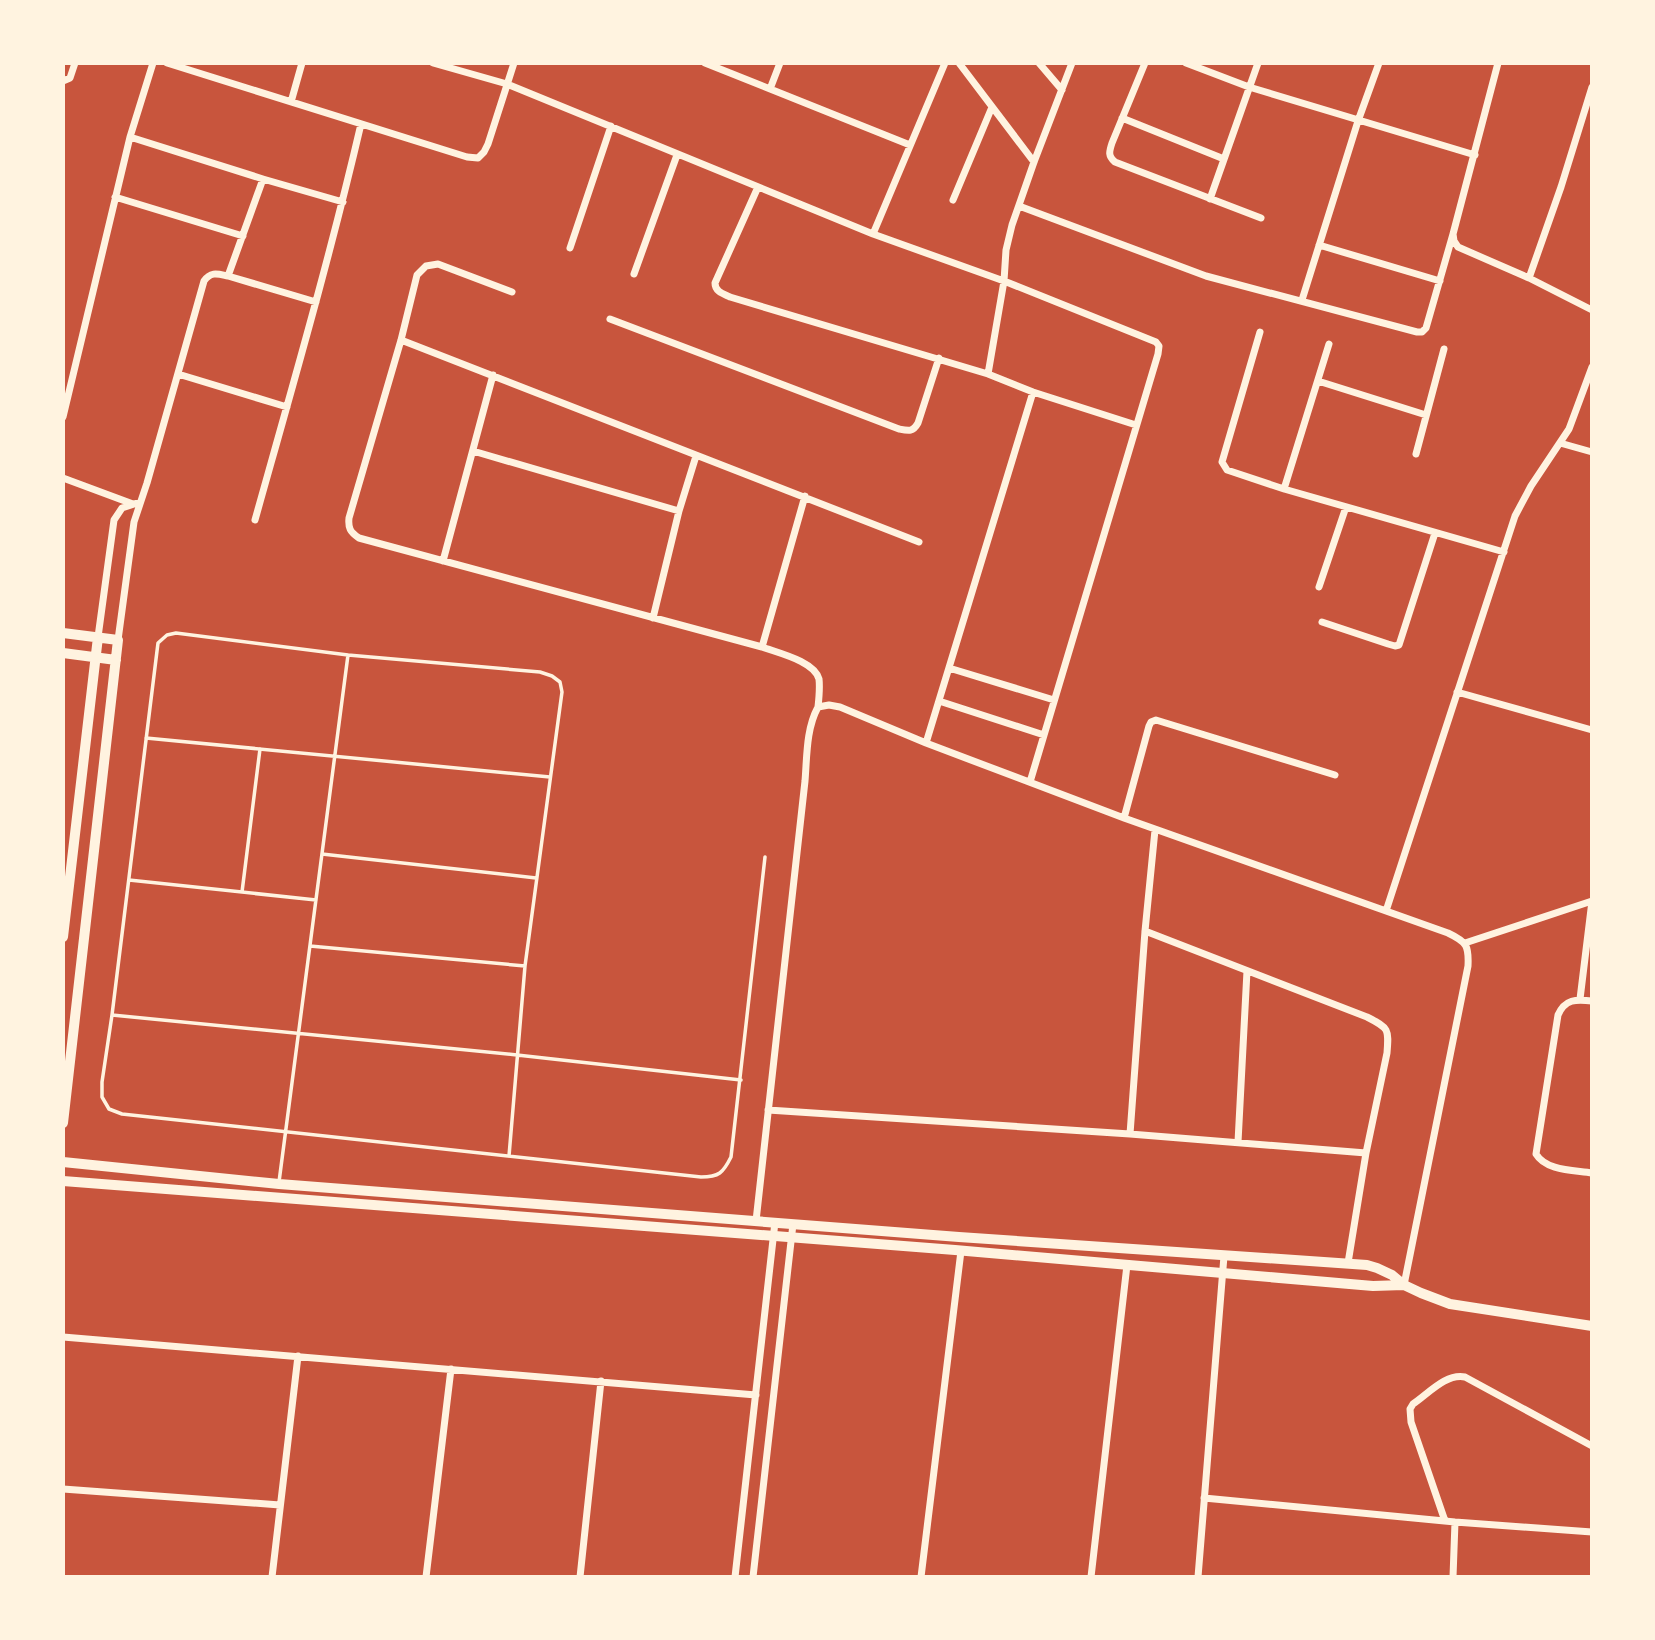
<svg xmlns="http://www.w3.org/2000/svg" width="1655" height="1640" font-family="Inter,sans-serif">
	<style>
		.lines { fill: none; stroke-linecap: round; stroke-linejoin: round }
		.service { stroke: #fff3e0; stroke-width: 3.5 }
		.minor { stroke: #fff3e0; stroke-width: 7 }
		.tertiary { stroke: #fff3e0; stroke-width: 10 }
	</style>
	<rect width="100%" height="100%" fill="#c8553d"/>
	<g class="lines">
		<path class="service" d="M348,655L176,633L167,635L158,643L112,1015L102,1082V1097L109,1109L122,1114L701,1177C719,1177 723,1173 731,1157L765,857
			M146,738L550,777
			M322,854L536,878
			M129,880L316,900
			M242,892L260,749
			M310,946L525,966
			M112,1015L517,1055L741,1080
			M279,1182L348,655L540,672L552,676L560,682L562,692L525,966L509,1156"/>
		<path class="minor" d="M167,63L467,157L478,158L484,152L488,144L514,63
			M433,63L507,84L873,234L1004,281L1156,342L1159,346L1158,354L1030,782
			M705,63L910,145
			M959,63L1034,162
			M1039,63L1062,90
			M1072,63L1034,162L1012,225L1006,250L1004,281L988,374L1033,392L1136,425
			M1145,63L1112,143C1109,152 1108,156 1115,162L1261,218
			M1186,63L1249,87L1475,155
			M1498,63L1453,234L1454,241L1458,247L1529,278L1592,310
			M63,81L70,78L75,63
			M770,89L780,63
			M291,102L302,63
			M1122,118L1224,159
			M130,137L263,179L343,202
			M758,187L715,283C715,292 724,294 730,297L988,374
			M115,197L243,236
			M1210,199L1258,63
			M953,200L992,107
			M1019,206L1206,276L1417,332H1422L1426,328L1453,234
			M873,234L945,63
			M1319,245L1440,281
			M570,248L611,126
			M634,274L677,155
			M228,276L316,302
			M1529,278L1561,187L1592,87
			M512,292L438,264L426,266L417,275L401,340L349,518C348,528 350,532 359,538L762,647L805,496
			M1302,300L1358,121L1379,63
			M610,319L899,429C909,431 913,432 918,423L939,358
			M1260,332L1222,462L1227,470L1284,489L1504,552
			M401,340L919,542
			M178,374L287,407
			M1318,381L1426,415
			M63,417L130,137L153,63
			M1560,443L1592,452
			M473,451L679,511
			M1416,454L1444,349
			M63,478L133,504
			M1284,489L1329,344
			M255,520C292,388 330,257 361,124
			M443,561L493,375
			M1319,587L1346,507
			M653,618L679,511L696,456
			M1322,622L1388,644L1395,646L1399,645L1435,533
			M98,637L114,520L122,508L140,502
			M118,640L134,522L147,483L204,281C211,271 218,274 228,276L263,179
			M762,647C778,653 814,661 819,679C820,688 819,698 818,707
			M949,668L1054,700
			M1457,692L1592,730
			M939,701L1044,735
			M926,743L1033,392
			M1124,818L1149,726L1151,722L1156,720L1335,775
			M1386,911L1515,516L1531,486L1569,429L1592,367
			M1145,931L1367,1017C1389,1028 1389,1029 1387,1053L1366,1153L1348,1263
			M1465,943L1592,901
			M1580,999L1592,901
			M1592,1001C1576,999 1565,999 1558,1015L1536,1154C1546,1171 1574,1170 1592,1173
			M768,1110L1130,1134L1366,1153
			M1130,1134L1145,931L1155,830
			M1238,1142L1247,971
			M756,1221L805,781C807,757 806,729 818,707L829,705L840,707L926,743L1124,818L1448,933C1467,942 1469,946 1468,966L1404,1285
			M63,1337L756,1395
			M63,1489L280,1505
			M1204,1498L1455,1522L1592,1532
			M1445,1521L1411,1422L1410,1409L1413,1404C1428,1394 1446,1373 1465,1377L1592,1446
			M272,1577L298,1356
			M426,1577L451,1369
			M580,1577L601,1381
			M735,1577L775,1222
			M753,1577L793,1224
			M921,1577L961,1251
			M1091,1577L1127,1265
			M1198,1577L1224,1256
			M1453,1577L1455,1522"/>
		<path class="tertiary" d="M63,633L118,640L63,1123
			M63,653L116,660
			M63,937L98,637
			M63,1162L279,1184L959,1237L1367,1265L1377,1268L1392,1275L1404,1285L1421,1293L1450,1304L1592,1326
			M63,1181L955,1250L1373,1286L1404,1285"/>
	</g>
	<rect width="1655" height="1640" fill="none" stroke="#fff3e0" stroke-width="130"/>
</svg>
